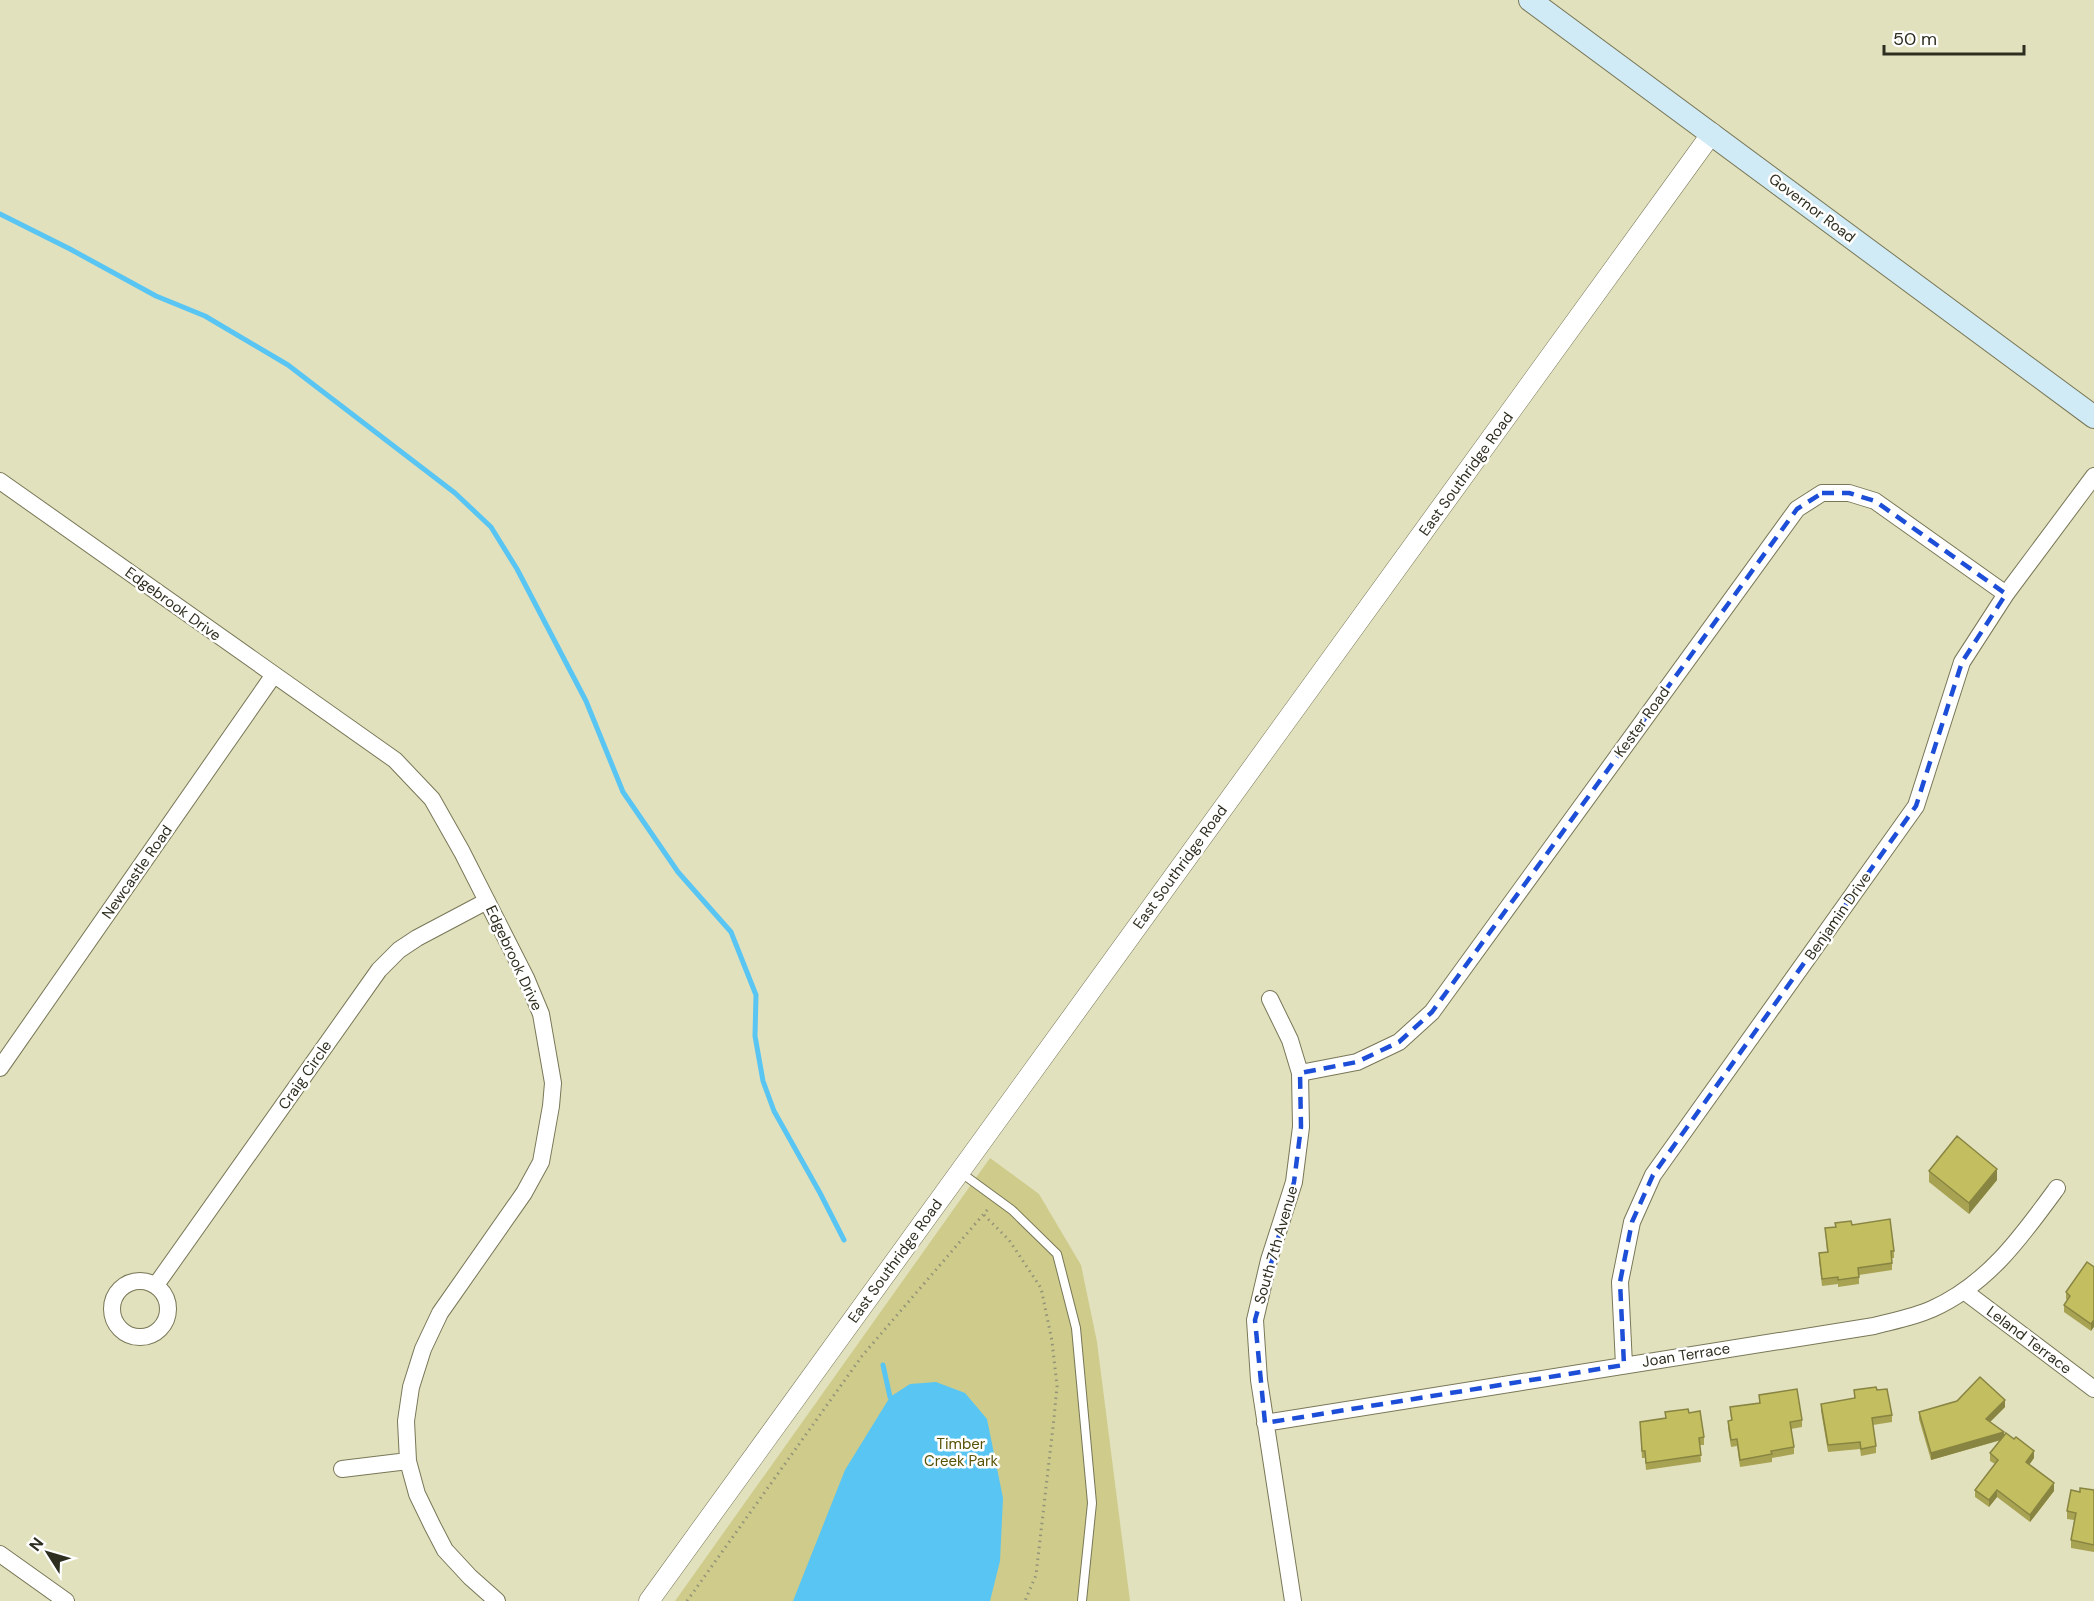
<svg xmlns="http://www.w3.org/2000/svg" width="2094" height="1601" font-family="'DM Sans',sans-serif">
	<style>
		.green { fill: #cecb8b }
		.water { fill: #58c5f2 }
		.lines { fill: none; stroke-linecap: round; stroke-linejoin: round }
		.stream { stroke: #58c5f2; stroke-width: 5 }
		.service-casing { stroke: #787757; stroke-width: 10 }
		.minor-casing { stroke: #787757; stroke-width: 18 }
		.tertiary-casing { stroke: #787757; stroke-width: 21 }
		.secondary-casing { stroke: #787757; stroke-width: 24 }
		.path { stroke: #949379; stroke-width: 3; stroke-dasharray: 1.5 4.5; stroke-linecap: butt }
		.service { stroke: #fff; stroke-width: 8 }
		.minor { stroke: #fff; stroke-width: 16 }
		.tertiary { stroke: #fff; stroke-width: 20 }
		.secondary { stroke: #d1ebf6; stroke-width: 22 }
		.wall { fill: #a8a352 }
		.shaded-wall { fill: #888542 }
		.building { fill: #c3be5f; stroke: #888542; stroke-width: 1.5 }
		.marked { fill: none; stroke: #1d4ed8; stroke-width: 4.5; stroke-dasharray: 12 8; stroke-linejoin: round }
		.labels { text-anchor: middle; stroke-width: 5; stroke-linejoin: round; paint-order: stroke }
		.street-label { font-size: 15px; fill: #2e2e20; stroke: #fff }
		.park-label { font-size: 15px; fill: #575307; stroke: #fff }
	</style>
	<rect width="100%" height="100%" fill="#e2e1be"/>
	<path class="green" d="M990,1158L1039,1194L1081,1265L1097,1342L1130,1601H675Z"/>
	<path class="water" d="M936,1382L965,1393L987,1419L1003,1498L1000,1561L990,1601H793L845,1470L890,1397L910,1384Z"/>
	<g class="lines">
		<path class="stream" d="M0,214L70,249L156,296L205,316L288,365L455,493L491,527L517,569L586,701L623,792L678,872L731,932L756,995L755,1036L763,1081L774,1111L820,1193L844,1240
			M883,1365L890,1397"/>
		<defs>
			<path id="service" d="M960,1172L1012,1210L1057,1254L1076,1328L1092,1503L1082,1601"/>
			<path id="minor" d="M0,481L395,760L432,799L462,852L526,978L541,1014L553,1083L551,1106L541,1162L524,1193L440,1313L423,1349L411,1387L406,1421L408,1461L417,1494L432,1525L445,1550L470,1577L497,1601
				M1270,999L1290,1040L1300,1073L1301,1127L1294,1182L1269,1260L1255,1320L1259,1380L1293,1601
				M0,1068L273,676
				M1300,1073L1357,1062L1399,1042L1432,1012L1797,509L1822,493H1849L1875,501L2006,594
				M112 1309a28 28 0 1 1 56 0a28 28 0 1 1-56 0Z
				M156,1285L379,970L399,950L417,938L487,901
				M1964,1291L2094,1389
				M1624,1365L1620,1282L1632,1222L1653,1175L1916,806L1962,662L2006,594L2094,476
				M1265,1423L1874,1326C1893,1321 1914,1317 1932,1309C1988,1284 2022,1236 2057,1188
				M342,1469L408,1461
				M0,1554L66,1601"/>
			<path id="tertiary" d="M649,1601L1712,133"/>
			<path id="secondary" d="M1530,0L2094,417"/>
		</defs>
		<use href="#service" class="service-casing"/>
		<use href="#minor" class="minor-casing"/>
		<use href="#tertiary" class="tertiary-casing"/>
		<use href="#secondary" class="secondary-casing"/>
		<path class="path" d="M984,1215L1009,1240L1041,1288L1052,1341L1057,1386L1054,1418L1036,1575L1025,1601
			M687,1601L862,1356L988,1209"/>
		<use href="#service" class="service"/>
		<use href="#minor" class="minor"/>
		<use href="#tertiary" class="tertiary"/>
		<use href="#secondary" class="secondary"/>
	</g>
	<path class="wall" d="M1929,1171L1997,1180L1969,1214L1929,1182Z
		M1835,1223L1852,1225L1894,1251V1258H1892V1270L1859,1275V1284L1838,1287V1284L1822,1286L1819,1260V1253L1827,1252L1825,1228L1835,1227Z
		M2094,1267L2091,1331L2064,1312V1305L2067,1300L2066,1299V1292Z
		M1854,1390H1877L1892,1415V1422L1873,1425L1876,1446V1453L1861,1456L1860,1449L1828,1452L1821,1411V1404L1854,1399Z
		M1759,1395L1802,1420V1427L1791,1429L1794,1447V1454L1772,1458V1462L1740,1467L1737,1446L1731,1447L1728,1428V1421L1731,1420L1730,1407L1759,1403Z
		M2005,1407L1990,1422L2004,1436L2034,1458L2029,1465L2054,1491L2030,1522L1997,1497L1989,1507L1975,1497V1490L1995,1464L1990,1461V1453L2001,1440L1931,1460L1919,1419V1412Z
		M1665,1412L1689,1413L1704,1437V1445H1700L1701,1462L1646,1470L1645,1458H1642L1640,1422L1665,1418Z
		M2094,1490V1552L2071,1548V1540L2074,1520L2067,1519V1511Z"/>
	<path class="shaded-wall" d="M1997,1169V1180L1969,1214V1203Z
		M2094,1320V1327L2091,1331V1324Z
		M2005,1400V1407L1986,1426V1419Z
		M2004,1432V1439L1931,1460V1453Z
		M2034,1451V1458L2026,1469V1462Z
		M2054,1483V1491L2030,1522V1515Z
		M1997,1490V1497L1989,1507V1500Z"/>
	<path class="building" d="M1957,1136L1997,1169L1969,1203L1929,1171Z
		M1890,1219L1894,1251H1891L1892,1263L1858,1268L1859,1277L1838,1280V1277L1822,1279L1819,1253L1828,1252L1825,1228L1836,1227L1835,1223L1851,1221L1852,1225Z
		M2087,1262L2094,1267V1320L2091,1324L2064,1305L2070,1296L2066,1292Z
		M1980,1377L2005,1400L1986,1419L2004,1432L1931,1453L1919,1412L1957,1401Z
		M1876,1387L1877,1390L1887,1389L1892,1415L1872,1418L1876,1446L1861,1449L1860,1442L1828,1445L1821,1404L1855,1398L1854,1390Z
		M1797,1389L1802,1420L1790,1422L1794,1447L1771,1451L1772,1454L1740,1460L1737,1439L1731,1440L1728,1421L1732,1420L1730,1407L1760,1403L1759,1395Z
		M1688,1409L1689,1413L1700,1411L1704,1437L1699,1438L1701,1455L1646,1463L1645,1451H1642L1640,1422L1666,1418L1665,1412Z
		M2006,1433L2014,1439L2016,1437L2034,1451L2026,1462L2054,1483L2030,1515L1997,1490L1989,1500L1975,1490L1998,1460L1990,1453Z
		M2080,1488L2094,1490V1545L2071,1540L2076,1513L2067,1511L2071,1490L2080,1492Z"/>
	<path class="marked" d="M1822,493H1849L1875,501L2006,594L1962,662L1916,806L1653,1175L1632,1222L1620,1282L1624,1365L1265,1423L1255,1320L1294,1182L1301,1127L1300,1073L1357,1062L1399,1042L1432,1012L1797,509Z"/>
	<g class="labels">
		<g class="street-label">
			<text transform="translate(1812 208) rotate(37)" y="5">Governor Road</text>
			<text transform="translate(1466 474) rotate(-54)" y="5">East Southridge Road</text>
			<text transform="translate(173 604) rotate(36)" y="5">Edgebrook Drive</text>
			<text transform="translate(1642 722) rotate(-54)" y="5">Kester Road</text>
			<text transform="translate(1180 867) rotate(-54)" y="5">East Southridge Road</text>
			<text transform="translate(137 872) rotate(-55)" y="5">Newcastle Road</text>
			<text transform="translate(1838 916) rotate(-55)" y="5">Benjamin Drive</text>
			<text transform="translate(514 958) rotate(65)" y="5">Edgebrook Drive</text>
			<text transform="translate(305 1075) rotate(-55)" y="5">Craig Circle</text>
			<text transform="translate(1276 1245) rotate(-74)" y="5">South 7th Avenue</text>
			<text transform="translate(895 1261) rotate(-54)" y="5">East Southridge Road</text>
			<text transform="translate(2029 1340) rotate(37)" y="5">Leland Terrace</text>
			<text transform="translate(1686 1355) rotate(-9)" y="5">Joan Terrace</text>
		</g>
		<g class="park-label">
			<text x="961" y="1449">Timber<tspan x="961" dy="17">Creek Park</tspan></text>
		</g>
	</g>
	<g transform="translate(48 1553) rotate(307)" stroke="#ffffff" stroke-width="4.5" paint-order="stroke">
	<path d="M0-4.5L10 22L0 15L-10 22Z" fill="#2e2e20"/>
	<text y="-9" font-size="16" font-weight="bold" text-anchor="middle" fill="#2e2e20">N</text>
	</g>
	<path d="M1884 45v9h140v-9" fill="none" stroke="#2e2e20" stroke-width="3"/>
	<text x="1893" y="45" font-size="18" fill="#2e2e20" stroke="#ffffff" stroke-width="4.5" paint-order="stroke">50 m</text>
</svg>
